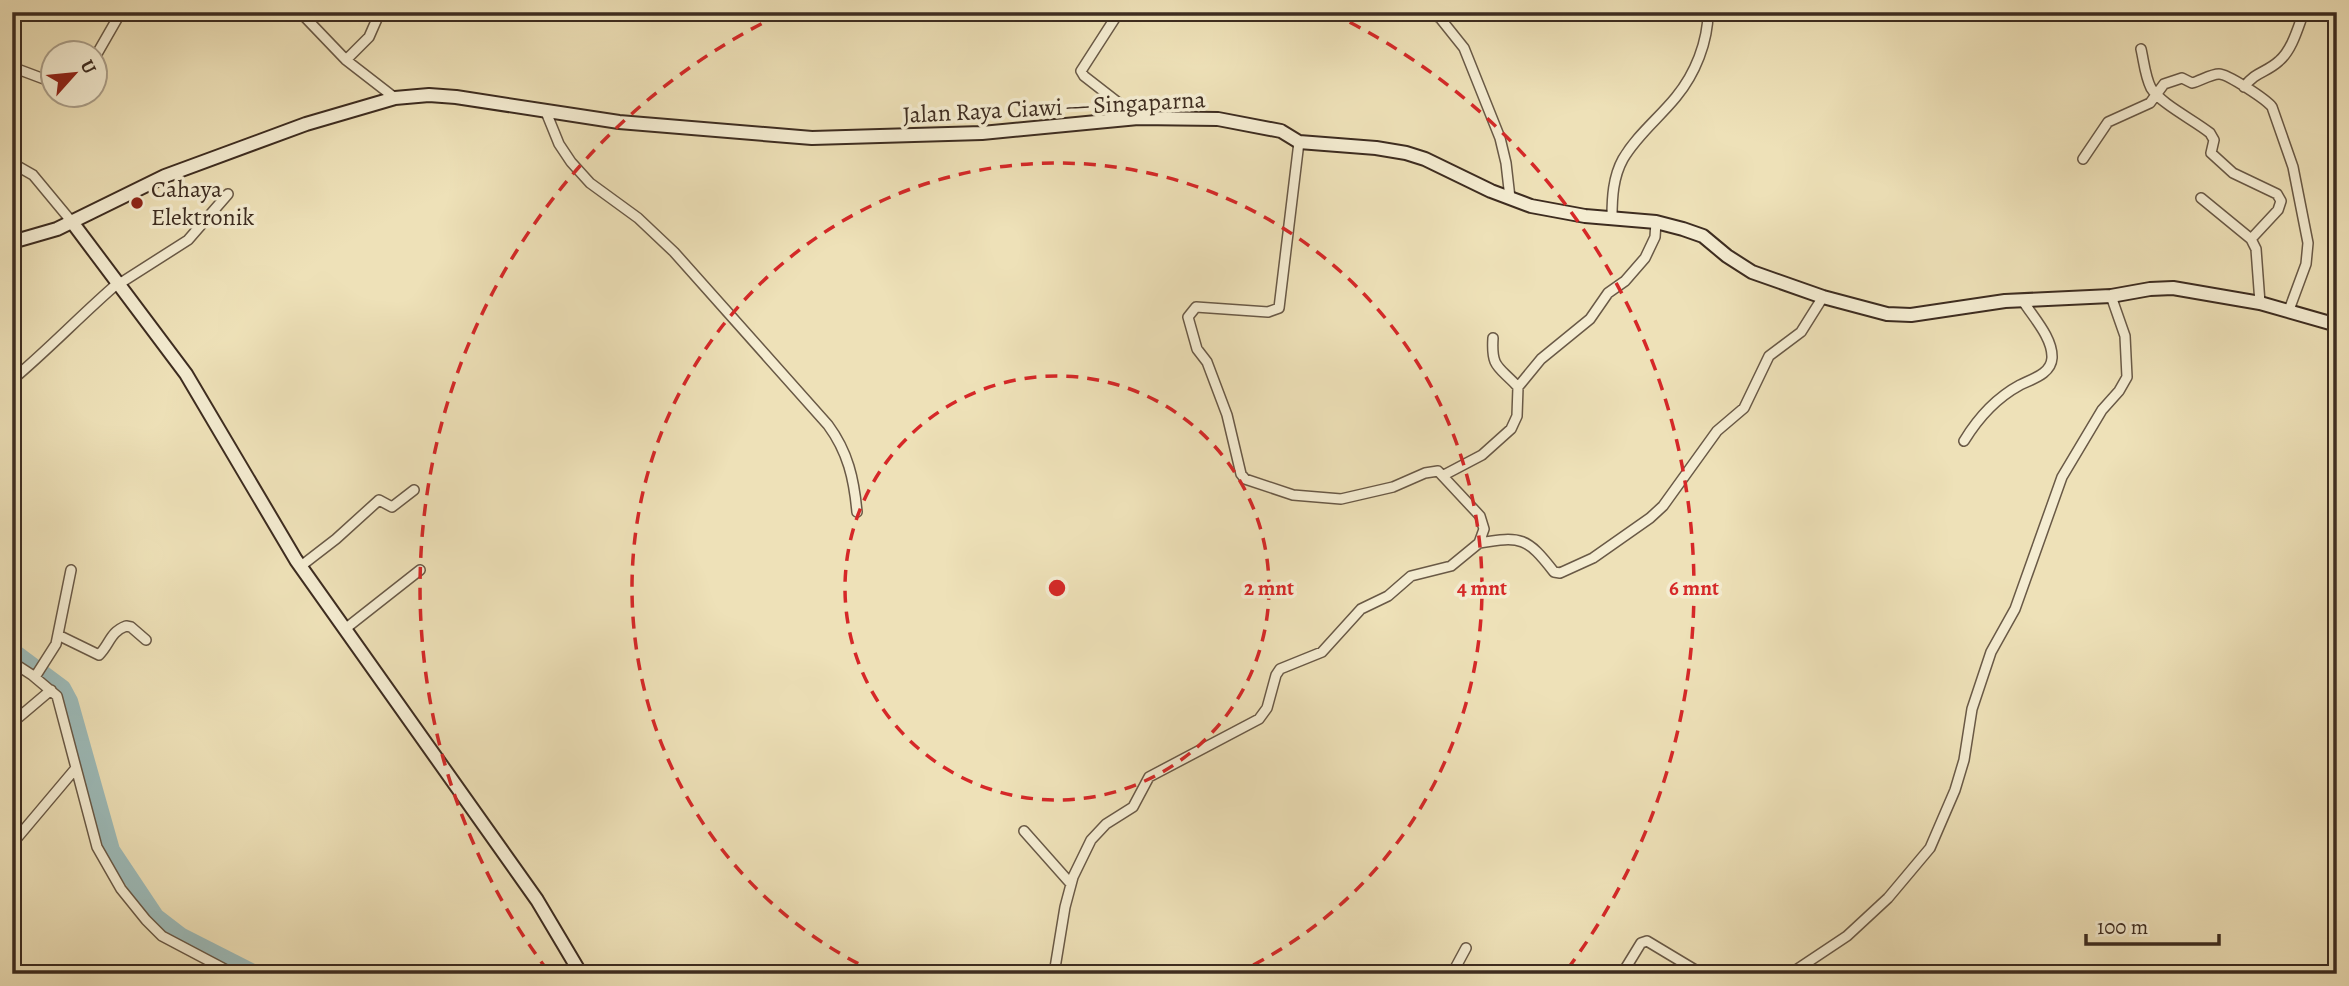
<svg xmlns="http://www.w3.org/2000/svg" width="2349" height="986" font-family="Alegreya,serif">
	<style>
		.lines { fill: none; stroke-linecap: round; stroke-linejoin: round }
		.river { stroke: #9dbbb9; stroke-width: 16 }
		.street-casing { stroke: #695946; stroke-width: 12 }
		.secondary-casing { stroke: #3d2c20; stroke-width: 16 }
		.street { stroke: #f4ecd1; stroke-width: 9 }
		.secondary { stroke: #f4ecd1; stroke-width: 12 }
		.ring { fill: none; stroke: #d62828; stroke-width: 3.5; stroke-dasharray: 12 9 }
		.poi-dot { fill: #8f2418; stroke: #f4ecd1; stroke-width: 2.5 }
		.labels { text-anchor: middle; stroke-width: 7; stroke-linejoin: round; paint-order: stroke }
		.street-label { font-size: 24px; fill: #3d2c20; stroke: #f4ecd1 }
		.poi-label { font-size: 24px; fill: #3d2c20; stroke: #f4ecd1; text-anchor: start }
		.centre { fill: #d62828; stroke: #f4ecd1; stroke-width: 3.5 }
		.ring-label { font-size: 21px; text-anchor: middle; font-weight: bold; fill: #d62828; stroke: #f4ecd1; stroke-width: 7; stroke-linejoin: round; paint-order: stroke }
	</style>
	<rect width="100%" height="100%" fill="#eee1b8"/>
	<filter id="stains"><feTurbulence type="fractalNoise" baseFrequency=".00286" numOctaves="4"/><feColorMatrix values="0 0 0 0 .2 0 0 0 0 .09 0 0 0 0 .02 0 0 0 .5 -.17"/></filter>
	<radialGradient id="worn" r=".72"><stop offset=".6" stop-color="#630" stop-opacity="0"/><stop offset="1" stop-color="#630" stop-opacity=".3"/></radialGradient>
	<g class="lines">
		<path class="river" d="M12,650L63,688L70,701L112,850L156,916L182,936L257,974"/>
		<defs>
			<path id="street" d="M300,12L346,60L395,98
				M1119,12L1081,71L1084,76L1138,118
				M1428,12L1440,18L1464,48L1500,138L1506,163L1510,198
				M2141,49C2144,62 2145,76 2151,88C2161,104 2194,120 2210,133L2214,140L2211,153L2233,173L2277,194L2281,201L2278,210L2251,239
				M94,59L121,12
				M346,60L369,37L380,12
				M12,67L44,79L52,78
				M2244,87C2256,71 2266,73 2279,61C2291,51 2297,31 2302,17
				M546,112L559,144L571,162L590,183L638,218L674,252L828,425C848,452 854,479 857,512
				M2083,159L2108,122L2150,103L2164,84L2182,78L2192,83C2200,81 2211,74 2219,74C2228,74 2267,100 2272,107L2293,167L2308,243L2306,264L2289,310
				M12,163L33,175L72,222
				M2201,198L2251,239L2256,249L2260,303
				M1612,217C1612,198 1613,177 1623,159C1637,135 1659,118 1676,97C1695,74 1708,42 1708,12
				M119,284L188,240L228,194
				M1493,338C1491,369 1499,366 1518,387
				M12,380C49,349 82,314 118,283
				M1964,441C1978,418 1996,398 2020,385C2032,379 2051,374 2052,358C2053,338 2033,317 2023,301
				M1444,475L1482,455L1511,429L1517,416L1518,387L1541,359L1590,319L1608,293L1625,281L1645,258L1655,237L1656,222
				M1479,543C1521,536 1527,537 1554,572L1560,573L1593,558L1650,518L1663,506L1717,431L1744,408L1769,356L1801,332L1823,297
				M301,566L336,539L379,500L392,507L414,490
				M345,629L420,570
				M58,635L99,655C110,644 110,632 126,626L131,627L146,640
				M12,662L32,675L57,696L97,847L121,889L146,920L162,936L234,974
				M35,677L56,644L71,570
				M12,723L51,690
				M1024,831L1071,884
				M12,844L76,768
				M1054,974L1065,907L1073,877L1091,840L1106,824L1133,807L1149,777L1259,719L1267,708L1276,675L1280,669L1322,652L1361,609L1388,596L1411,576L1451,566L1479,543L1484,529L1480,516L1438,471L1425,473L1393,487L1341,499L1293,495L1245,479L1241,474L1227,415L1207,362L1197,349L1188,317L1196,307L1268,312L1279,308L1299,142
				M1452,974L1466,948
				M1622,974L1641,943L1647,941L1702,974
				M1790,974L1847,936L1888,898L1930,848L1955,790L1964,760L1972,709L1991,652L2015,609L2062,477L2102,410L2119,391L2127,377L2125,336L2111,296"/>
			<path id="secondary" d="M72,222L186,374L296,560L537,900L581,974
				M12,242L57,229L165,176L306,124L395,98L429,95L456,97L619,122L812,138L982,133L1138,118L1218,119L1281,131L1299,142L1376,148L1406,153L1425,159L1491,191L1531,206L1585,216L1656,222L1683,229L1703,236L1727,256L1752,272L1823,297L1887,314L1911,315L2005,301L2111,296L2150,289L2173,288L2260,303L2337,325"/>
		</defs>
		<use href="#street" class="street-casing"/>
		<use href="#secondary" class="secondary-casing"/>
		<use href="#street" class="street"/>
		<use href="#secondary" class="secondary"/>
	</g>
	<g class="ring">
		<circle cx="1057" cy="588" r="212"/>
		<path d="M877 973A425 425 0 1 1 1237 973"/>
		<path d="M548 971A637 637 0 0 1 783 13M1331 13A637 637 0 0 1 1566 971"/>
	</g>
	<circle class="poi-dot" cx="137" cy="203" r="7"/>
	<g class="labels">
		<g class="street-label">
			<text transform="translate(1054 107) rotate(-3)" y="8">Jalan Raya Ciawi — Singaparna</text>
		</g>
		<g class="poi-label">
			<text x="151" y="197">Cahaya<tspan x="151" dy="28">Elektronik</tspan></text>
		</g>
	</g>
	<circle cx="1057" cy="588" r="10" class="centre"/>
	<g class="ring-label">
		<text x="1269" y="595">2 mnt</text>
		<text x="1482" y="595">4 mnt</text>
		<text x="1694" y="595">6 mnt</text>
	</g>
	<rect width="2349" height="986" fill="none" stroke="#eee1b8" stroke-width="42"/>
	<rect x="14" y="14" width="2321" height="958" fill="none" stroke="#3d2c20" stroke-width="3.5"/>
	<rect x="21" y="21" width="2307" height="944" fill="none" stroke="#3d2c20" stroke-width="2"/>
	<g transform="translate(74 74) rotate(63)"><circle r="33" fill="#f4ecd1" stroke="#ab9f8a" stroke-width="2"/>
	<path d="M0-5L12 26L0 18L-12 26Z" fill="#8f2418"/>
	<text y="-10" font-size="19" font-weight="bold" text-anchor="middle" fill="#3d2c20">U</text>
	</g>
	<path d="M2086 934v10h133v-10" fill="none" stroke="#3d2c20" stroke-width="3.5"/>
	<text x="2097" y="934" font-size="21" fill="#3d2c20" stroke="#f4ecd1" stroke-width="5" paint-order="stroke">100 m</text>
	<rect width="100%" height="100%" filter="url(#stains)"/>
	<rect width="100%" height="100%" fill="url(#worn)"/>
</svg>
